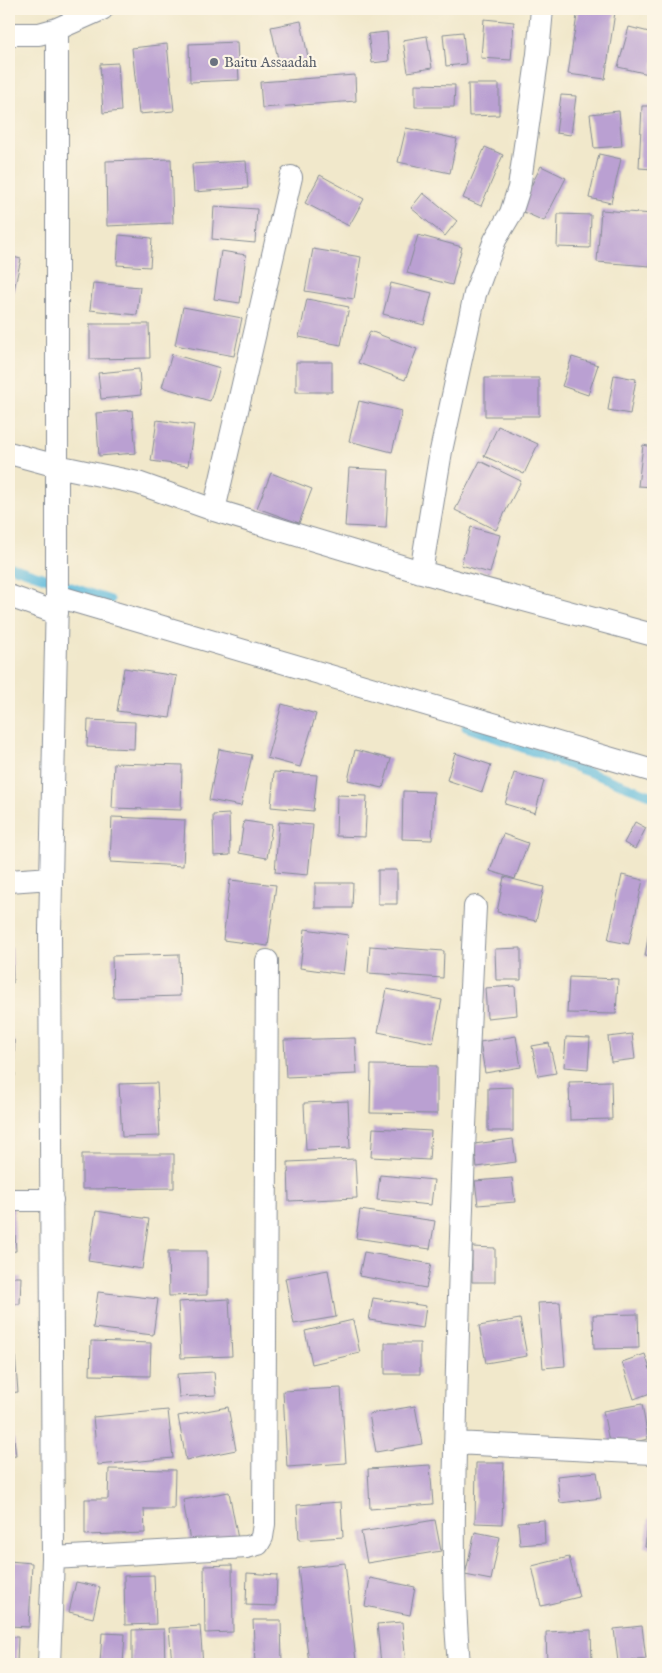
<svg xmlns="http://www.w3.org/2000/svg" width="662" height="1673" font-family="'IM FELL English',serif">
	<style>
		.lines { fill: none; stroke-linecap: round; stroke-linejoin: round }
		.stream { stroke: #60bbdd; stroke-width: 9 }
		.building { fill: #baa0d2 }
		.minor-casing { stroke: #868c94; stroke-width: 24 }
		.minor { stroke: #fff; stroke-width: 22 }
		.worship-dot { fill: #6b7280; stroke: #fcf5e5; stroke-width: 2 }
		.labels { text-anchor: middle; stroke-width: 4.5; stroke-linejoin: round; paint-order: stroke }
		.worship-label { font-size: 15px; fill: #5b616d; stroke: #fcf5e5; text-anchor: start }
	</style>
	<rect width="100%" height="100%" fill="#fcf5e5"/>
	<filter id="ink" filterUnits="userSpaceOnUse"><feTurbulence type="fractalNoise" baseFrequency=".02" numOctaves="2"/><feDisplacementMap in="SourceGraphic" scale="10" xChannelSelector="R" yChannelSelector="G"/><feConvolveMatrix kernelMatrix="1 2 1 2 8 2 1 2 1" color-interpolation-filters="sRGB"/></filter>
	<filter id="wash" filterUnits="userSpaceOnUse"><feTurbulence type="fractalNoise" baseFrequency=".0096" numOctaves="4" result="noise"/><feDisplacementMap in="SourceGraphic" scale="20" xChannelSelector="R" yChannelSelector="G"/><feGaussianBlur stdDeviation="1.12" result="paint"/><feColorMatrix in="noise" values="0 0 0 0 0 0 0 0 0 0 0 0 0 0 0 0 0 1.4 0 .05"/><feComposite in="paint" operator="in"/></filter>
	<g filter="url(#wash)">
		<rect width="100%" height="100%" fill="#f1e8cb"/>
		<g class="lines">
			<path class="stream" d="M9,566L110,600
				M466,727L653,796"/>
		</g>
		<g id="blocks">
			<path class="building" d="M578,9L615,12L605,79L568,74Z
				M484,19L514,22L511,60L481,58Z
				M301,21L309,62L280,68L271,27Z
				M629,27L653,33V75L618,67Z
				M387,32L389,61L372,63L368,34Z
				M463,32L466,64L446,66L443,34Z
				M427,36L432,68L408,72L403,40Z
				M237,42L239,80L190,82L189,44Z
				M167,44L174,111L139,114L132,48Z
				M118,63L121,111L103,113L100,64Z
				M355,75L356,101L262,108L260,82Z
				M415,84L455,85L454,107H415Z
				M468,84H499V115L469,116Z
				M561,95L576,96L571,135L556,133Z
				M642,106H653V169L639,168Z
				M619,111L622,146L594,148L590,114Z
				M406,128L457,139L450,173L398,162Z
				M485,147L503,155L481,206L463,198Z
				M599,154L621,159L611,203L589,198Z
				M171,159L173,223L107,226L106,161Z
				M246,161L248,188L194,192L192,164Z
				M541,166L566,178L544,221L519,210Z
				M320,175L364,199L349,226L305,203Z
				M423,193L457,221L445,236L411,208Z
				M214,206L257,209L255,243L212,239Z
				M601,210L653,214L650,266L597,262Z
				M558,214L591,215L590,248L557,247Z
				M119,235L152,238L150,267L117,265Z
				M418,235L462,247L452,285L407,273Z
				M313,249L361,257L354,299L305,291Z
				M221,251L246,255L240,303L214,299Z
				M9,256L21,259L10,307H9Z
				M93,283L140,287L137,315L90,310Z
				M391,283L432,293L424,325L383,314Z
				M307,299L349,307L341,345L299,337Z
				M183,307L242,318L234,356L175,345Z
				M90,324H149L150,358L90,359Z
				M370,331L417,349L405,380L358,363Z
				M172,354L220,368L210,401L162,387Z
				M572,357L598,365L588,395L562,386Z
				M296,362H332V392H296Z
				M139,369L141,395L101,399L98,373Z
				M614,375L636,379L630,414L608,410Z
				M485,378H539V416H485Z
				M359,401L402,411L392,452L349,441Z
				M132,410L136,453L99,456L96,413Z
				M157,420L194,425L188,466L151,461Z
				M498,426L538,444L524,474L484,456Z
				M643,445L653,447V487L638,486Z
				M480,461L521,481L496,530L455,510Z
				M349,468L389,470L386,528L345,526Z
				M271,473L312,489L299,523L257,508Z
				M471,527L500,535L490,573L461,565Z
				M124,668L177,676L170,718L117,711Z
				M282,704L316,714L300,767L267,758Z
				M88,720L135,722L134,749L87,747Z
				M219,749L252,755L241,806L209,800Z
				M355,750L391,759L383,788L348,780Z
				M455,753L491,765L482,792L447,780Z
				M114,763L182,765L181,810L112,808Z
				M274,772L317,775L313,811L271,807Z
				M514,773L544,781L535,813L505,804Z
				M403,791L434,792L432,840L402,839Z
				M337,795L367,796L365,837L336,836Z
				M229,814L230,855L214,856L213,815Z
				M112,817L185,820L183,866L110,862Z
				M244,821L272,825L267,858L239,853Z
				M279,822L313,825L308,875L275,872Z
				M635,822L646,828L635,849L624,843Z
				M503,834L528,843L515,879L490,871Z
				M378,870H397V904H378Z
				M622,875L643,880L629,944L608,940Z
				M504,877L544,887L536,921L497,912Z
				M230,880L276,885L268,946L223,940Z
				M315,883H353L352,908H315Z
				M652,913H653V957L645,956Z
				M305,929L348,935L343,974L300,968Z
				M370,946L444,951L443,978L368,973Z
				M9,948H12L13,983H9Z
				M521,948V980H496L495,949Z
				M179,954L180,996L113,998L112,956Z
				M569,977L618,979L616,1014L567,1013Z
				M515,986L517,1015L487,1018L485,988Z
				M387,989L442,1000L433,1043L378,1032Z
				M632,1034L635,1059L611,1062L608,1037Z
				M516,1036L521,1067L485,1073L480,1042Z
				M566,1037L590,1038L588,1069L564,1067Z
				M355,1038L357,1074L286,1077L284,1040Z
				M9,1040H14L15,1076H9Z
				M549,1043L556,1073L538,1076L532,1046Z
				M371,1065L437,1066V1114L370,1113Z
				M611,1081L612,1119L570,1120L569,1082Z
				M157,1083L160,1136L122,1137L119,1084Z
				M513,1087V1131H488V1088Z
				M348,1101L350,1148L306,1150L304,1103Z
				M373,1128L431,1131L429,1160L371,1157Z
				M513,1139L516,1162L477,1167L474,1144Z
				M82,1154H174V1188L82,1189Z
				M355,1159L357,1198L289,1201L288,1162Z
				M380,1175L434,1180L431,1205L377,1200Z
				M512,1178L515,1202L478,1205L475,1181Z
				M9,1203H13L16,1251L9,1252Z
				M360,1210L435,1221L430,1249L356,1238Z
				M96,1211L149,1219L142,1269L88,1261Z
				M472,1247L495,1248V1282H472Z
				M168,1251H207V1295L169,1296Z
				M364,1252L431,1264L426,1288L359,1276Z
				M328,1270L336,1317L294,1324L285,1278Z
				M9,1277H21L20,1304H9Z
				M98,1292L158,1299L153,1335L93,1328Z
				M373,1298L426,1306L423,1328L369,1320Z
				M229,1299L232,1356L181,1358L178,1302Z
				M560,1302L565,1366L543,1368L538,1303Z
				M638,1314L639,1348L594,1349L593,1315Z
				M520,1319L527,1356L486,1363L479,1326Z
				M353,1320L360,1353L312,1364L305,1331Z
				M91,1341L151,1343L150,1376L90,1375Z
				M14,1343L18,1392L9,1393V1344Z
				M385,1343H420V1374H385Z
				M645,1354L653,1378V1392L634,1399L622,1362Z
				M214,1372L216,1395L179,1397L177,1374Z
				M341,1388L346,1463L287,1467L283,1391Z
				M642,1404L648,1439L610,1447L603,1411Z
				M415,1406L422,1444L376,1452L369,1414Z
				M228,1407L236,1450L186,1460L178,1416Z
				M168,1410L173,1458L98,1465L93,1417Z
				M9,1412H11L16,1456L9,1457Z
				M476,1463H504L502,1524L475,1523Z
				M430,1465L433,1504L370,1509L368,1469Z
				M109,1469L175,1470L174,1509H144L145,1533L85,1535V1499H108Z
				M597,1472L601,1498L560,1503L557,1476Z
				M229,1492L238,1539L191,1547L183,1500Z
				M341,1502L343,1537L299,1540L297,1505Z
				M649,1518L653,1519V1548L645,1547Z
				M435,1520L441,1551L367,1563L361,1532Z
				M544,1520L545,1543L520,1545L518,1522Z
				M475,1532L500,1537L491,1580L465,1575Z
				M569,1557L579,1597L541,1606L532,1566Z
				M9,1561L32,1563L29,1627L9,1626Z
				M345,1563L356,1661L309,1664L298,1568Z
				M232,1565L233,1632L205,1633L204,1566Z
				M247,1573L277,1575L276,1606L246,1605Z
				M154,1575L156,1624L125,1625L124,1576Z
				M370,1578L415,1587L410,1615L365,1606Z
				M76,1582L100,1587L93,1618L69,1612Z
				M253,1620H281L282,1664H255Z
				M402,1622L406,1664H381L377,1624Z
				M200,1626L203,1664H172L169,1628Z
				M642,1626L646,1659L618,1662L614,1629Z
				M164,1629L165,1664H132V1630Z
				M591,1630L592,1664H547L546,1632Z
				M102,1633L125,1634L123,1664H100Z
				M9,1637H18L17,1664H9Z"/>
		</g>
	</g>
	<g filter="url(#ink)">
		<use href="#blocks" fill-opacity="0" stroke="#868c94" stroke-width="1"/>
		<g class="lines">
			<defs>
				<path id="minor" d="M9,34H39L57,29L102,9
					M9,453L57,466L138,483L214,510L421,572L653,635
					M214,510L291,177
					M421,572L441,451L475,294L495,240L511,213L519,188L538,54L542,9
					M9,596L57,613
					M57,596L653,771
					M9,881L51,878
					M9,1200H52
					M455,1443L653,1453
					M53,1558L247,1547L258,1544L262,1537L264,1524L267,961
					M49,1664L53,1558L50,930L57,596V29
					M459,1664C450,1566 455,1466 457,1367C461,1214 467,1061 475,907"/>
			</defs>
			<use href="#minor" class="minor-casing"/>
			<use href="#minor" class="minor"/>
		</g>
	</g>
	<circle class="worship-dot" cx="214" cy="62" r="5"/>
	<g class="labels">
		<g class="worship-label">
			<text x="224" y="67">Baitu Assaadah</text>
		</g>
	</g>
	<rect width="662" height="1673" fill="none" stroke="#fcf5e5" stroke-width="30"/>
</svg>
